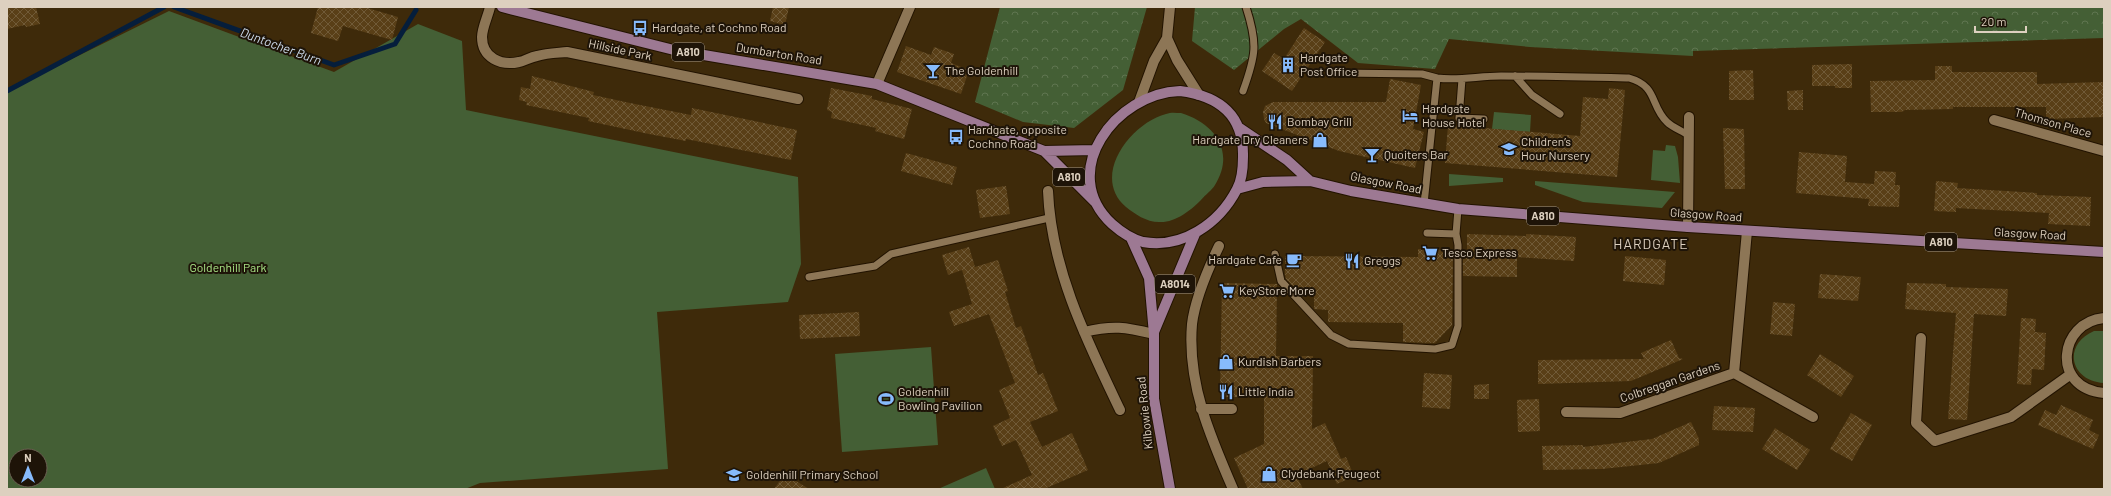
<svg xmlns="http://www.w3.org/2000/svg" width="2111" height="496" font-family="Barlow,sans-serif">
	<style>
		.green { fill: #445f35; fill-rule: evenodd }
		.forest { fill: url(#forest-crowns) }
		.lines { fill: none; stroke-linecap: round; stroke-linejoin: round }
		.stream { stroke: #051e3c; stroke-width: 5 }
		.building { fill: url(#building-cross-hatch) }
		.service-casing { stroke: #221300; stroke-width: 9 }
		.minor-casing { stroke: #221300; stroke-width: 12 }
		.tertiary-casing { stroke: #221300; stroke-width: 12 }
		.primary-casing { stroke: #221300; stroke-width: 12 }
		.service { stroke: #8d7656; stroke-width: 7 }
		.minor { stroke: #8d7656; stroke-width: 10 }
		.tertiary { stroke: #8d7656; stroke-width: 10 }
		.primary { stroke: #9d7993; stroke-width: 10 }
		.labels { text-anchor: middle; stroke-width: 4; stroke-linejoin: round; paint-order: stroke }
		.shield { fill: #1e1408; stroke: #a49888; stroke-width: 1 }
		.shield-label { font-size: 11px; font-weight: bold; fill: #ddd0bf }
		.poi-label { font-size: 12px; fill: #ddd0bf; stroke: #1e1408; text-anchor: start }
		.street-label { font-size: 12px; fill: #ddd0bf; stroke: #1e1408 }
		.park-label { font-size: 12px; fill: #aae687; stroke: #1e1408 }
		.water-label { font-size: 13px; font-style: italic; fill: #cfddee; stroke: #1e1408 }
		.quarter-label { font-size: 14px; letter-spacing: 1px; fill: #ddd0bf; stroke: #1e1408 }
	</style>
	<defs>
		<pattern id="forest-crowns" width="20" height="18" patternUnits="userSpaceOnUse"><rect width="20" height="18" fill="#445f35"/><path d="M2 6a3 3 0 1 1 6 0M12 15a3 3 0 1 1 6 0" fill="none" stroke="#5f7550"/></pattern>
		<pattern id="building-cross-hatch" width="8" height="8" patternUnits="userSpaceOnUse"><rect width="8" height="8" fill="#593f17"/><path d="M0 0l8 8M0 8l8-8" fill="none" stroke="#705a37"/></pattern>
	</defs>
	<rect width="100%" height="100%" fill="#3e2a0a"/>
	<path class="green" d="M169,11L334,72L418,24L462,41L466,110L798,177L801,264L788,302L657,312L668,469L480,483L465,489H7V91ZM16,456H40V480H16Z
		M1494,112L1531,115L1530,132L1492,129Z
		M1181,113C1214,123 1236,151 1215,185C1212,190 1205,195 1201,200C1190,211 1175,223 1159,222C1146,222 1135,214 1126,207C1090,176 1131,123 1166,114C1171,112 1176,113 1181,113Z
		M1666,145L1675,146L1678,157L1680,183L1651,180L1653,150L1665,151Z
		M1449,174L1503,178V182L1449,186Z
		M1535,181L1675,192L1662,208L1583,202L1535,185Z
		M2094,331H2104V383C2070,381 2062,345 2094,331Z
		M931,347L938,445L842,452L835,354Z
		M986,468L995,489H938Z"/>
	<path class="forest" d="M1000,7H1147L1123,90L1074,128L1023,122L975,102Z
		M1195,7H2104V38L1693,51V56L1530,47L1449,39L1435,69L1358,63L1301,19L1284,29L1234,70L1192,41Z"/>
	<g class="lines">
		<path class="stream" d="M174,7L334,65L395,44L416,10
			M7,91L164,7"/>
	</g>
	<path class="building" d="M7,7H36L40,24L26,27L25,25L7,29Z
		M318,7H364L398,17L392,40L343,26L338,41L311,33Z
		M773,7H789L785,25L770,21Z
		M1304,28L1325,42L1292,91L1262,71L1274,53L1284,59Z
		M906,46L931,55L934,47L954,54L951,63L969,70L961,94L897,72Z
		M1852,64V88H1835V86H1812V65Z
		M1935,66H1952V72H2037V84L2104,82V117L2046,119V107H1953V109L1905,110L1902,112H1871L1870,81L1935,80Z
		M1753,70L1754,100H1729V71Z
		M532,76L594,92L593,95L630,103L691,115L692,108L797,130L791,160L686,139V141L649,134L588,121L589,118L526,105L527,102L519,100L521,87L530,89Z
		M1390,79L1421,85L1413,129L1424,132L1415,168L1339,151L1266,123L1264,119L1263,112L1265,106L1273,102H1386Z
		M831,88L872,96V99L912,109L904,139L875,131L876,128L831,118L832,112L827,110Z
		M1609,88L1625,90L1617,177L1445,163L1448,125L1580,136L1583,97L1608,99Z
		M1803,90V110H1788L1787,91Z
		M1723,128L1744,129L1745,189H1725Z
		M1799,152L1847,156L1845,182L1874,184L1875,171L1896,172L1895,185H1900L1899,207L1868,206L1869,199L1796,193Z
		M906,153L957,167L952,185L901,171Z
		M1936,181L1958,183L1957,188L2037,193V195L2091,197L2090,226L2048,224L2049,213L1956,208V212L1934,211Z
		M1006,186L1010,214L980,218L976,190Z
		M1467,234L1526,236V234L1576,237L1574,261L1517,257V277L1463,276V250H1467Z
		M969,247L975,267L998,260L1008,291L1005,292L1016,328L1021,326L1038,375L1043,373L1058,411L1030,422L1042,447L1072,433L1088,470L1044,489H1001L1032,475L1016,440L1002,446L993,426L1010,418L999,390L1015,383L989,314L954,326L949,312L972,304L962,270L948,275L942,255Z
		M1418,249L1453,250L1452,325L1435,343L1403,342V323L1328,322V310L1314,309V290L1296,289L1286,279L1285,274V256L1418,257Z
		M1625,256L1666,260L1664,285L1623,281Z
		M1820,274L1861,277L1858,301L1818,298Z
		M1222,283L1277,284L1276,356H1313L1312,429L1325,423L1341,459L1346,457L1354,476L1337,484L1327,461L1296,475L1303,489H1248L1234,458L1264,444V397H1220Z
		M1907,283L1946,284V287L2008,289L2006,316L1974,314L1967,420L1948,419L1956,313L1905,309Z
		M1773,302L1795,304L1792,336L1770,334Z
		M859,312L860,336L800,339L799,315Z
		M2021,318L2036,319L2035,332L2046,333L2044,370L2032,369L2031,385L2017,384Z
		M1671,340L1679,358L1683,359L1631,381L1538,384V360L1644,359L1641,353Z
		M1820,354L1854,376L1841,397L1807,375Z
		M1424,373L1452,375L1450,409L1422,407Z
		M1489,384V399H1474V385Z
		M1539,399L1540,431L1518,432L1517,400Z
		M2061,405L2093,420L2089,430L2099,435L2093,449L2038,425L2045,410L2056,415Z
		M1714,406L1755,408L1753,432L1712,430Z
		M1851,413L1872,425L1852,461L1830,449Z
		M1691,422L1699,439V445L1659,463L1602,469L1543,470L1542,446L1583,445V447L1652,439Z
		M1775,428L1810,450L1797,470L1762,449Z
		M785,474L809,489H774Z"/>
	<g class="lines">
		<defs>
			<path id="service" d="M1339,73L1422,74L1437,78
				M1515,76L1532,95L1560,114
				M1462,79L1459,118L1484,119
				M1243,91C1256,55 1258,44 1246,7
				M1424,204L1437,78C1458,81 1479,76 1501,76C1544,76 1586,77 1629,78C1658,86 1650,106 1667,122C1672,127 1682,131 1688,135
				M1456,234L1458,209
				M1275,254L1281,281L1331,335L1349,344L1435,349L1452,345L1458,326V245L1456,234L1427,233
				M809,277L875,266L891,254L1049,218"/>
			<path id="minor" d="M490,7C488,16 482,28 482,37C482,58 501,66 519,62C525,61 530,57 537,56C547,53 557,53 567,52L798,99
				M1994,120L2104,151
				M1048,191C1051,269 1087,341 1120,410
				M1688,227L1689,117
				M1219,246C1208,269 1195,299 1192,324C1187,383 1210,436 1233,489
				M2104,318C2059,322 2050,388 2104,393
				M1084,332C1113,325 1125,327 1154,334
				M1921,338L1916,423L1935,441L2011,417L2071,374
				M1734,373L1813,417
				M1201,409H1232
				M1566,412L1620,413L1734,373L1747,231"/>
			<path id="tertiary" d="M1167,38L1177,60L1199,95
				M877,84L910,7
				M1139,102L1154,61L1167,38L1170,7"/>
			<path id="primary" d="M502,7L674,50L877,84L1044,151L1095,202
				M1180,91C1219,96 1244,115 1243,157C1243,168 1242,180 1237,189C1219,224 1182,249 1143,242C1131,239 1121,232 1112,224C1056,172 1116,93 1180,91Z
				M1238,127L1287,160L1310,181
				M1044,151L1095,150
				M1237,189L1263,182L1310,181L1351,191L1458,209L1688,227L2104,252
				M1131,238L1149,278L1154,334V399L1170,489
				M1154,332L1195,234"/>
		</defs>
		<use href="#service" class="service-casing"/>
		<use href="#minor" class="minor-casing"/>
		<use href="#tertiary" class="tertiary-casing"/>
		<use href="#primary" class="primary-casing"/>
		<use href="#service" class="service"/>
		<use href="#minor" class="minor"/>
		<use href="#tertiary" class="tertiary"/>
		<use href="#primary" class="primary"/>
	</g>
	<defs>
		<symbol id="bus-bare" viewBox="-9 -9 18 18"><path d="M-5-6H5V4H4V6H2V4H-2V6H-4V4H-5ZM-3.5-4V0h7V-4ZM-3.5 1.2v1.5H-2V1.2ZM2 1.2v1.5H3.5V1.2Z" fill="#87bbfc" stroke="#1e1408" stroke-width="2.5" paint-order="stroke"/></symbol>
		<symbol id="building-bare" viewBox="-9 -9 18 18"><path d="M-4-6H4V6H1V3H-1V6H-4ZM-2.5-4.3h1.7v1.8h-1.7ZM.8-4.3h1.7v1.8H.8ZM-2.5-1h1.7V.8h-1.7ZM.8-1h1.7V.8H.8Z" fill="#87bbfc" stroke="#1e1408" stroke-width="2.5" paint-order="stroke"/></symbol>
		<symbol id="bar-bare" viewBox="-9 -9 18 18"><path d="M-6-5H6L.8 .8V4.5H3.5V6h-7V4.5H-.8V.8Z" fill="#87bbfc" stroke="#1e1408" stroke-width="2.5" paint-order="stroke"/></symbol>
		<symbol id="hotel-bare" viewBox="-9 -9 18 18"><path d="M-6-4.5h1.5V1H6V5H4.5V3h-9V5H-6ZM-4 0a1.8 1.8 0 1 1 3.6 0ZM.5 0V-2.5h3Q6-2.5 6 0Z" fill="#87bbfc" stroke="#1e1408" stroke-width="2.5" paint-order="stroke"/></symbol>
		<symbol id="restaurant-bare" viewBox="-9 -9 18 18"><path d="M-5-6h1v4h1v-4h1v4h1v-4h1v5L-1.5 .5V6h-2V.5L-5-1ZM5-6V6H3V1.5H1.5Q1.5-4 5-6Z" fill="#87bbfc" stroke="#1e1408" stroke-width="2.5" paint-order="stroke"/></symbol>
		<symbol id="shop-bare" viewBox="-9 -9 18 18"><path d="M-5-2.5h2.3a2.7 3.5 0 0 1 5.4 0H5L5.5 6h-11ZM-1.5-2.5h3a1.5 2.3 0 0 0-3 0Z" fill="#87bbfc" stroke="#1e1408" stroke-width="2.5" paint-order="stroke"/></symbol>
		<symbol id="school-bare" viewBox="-9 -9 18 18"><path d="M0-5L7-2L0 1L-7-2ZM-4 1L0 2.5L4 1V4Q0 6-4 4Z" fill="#87bbfc" stroke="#1e1408" stroke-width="2.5" paint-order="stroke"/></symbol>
		<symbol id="supermarket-bare" viewBox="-9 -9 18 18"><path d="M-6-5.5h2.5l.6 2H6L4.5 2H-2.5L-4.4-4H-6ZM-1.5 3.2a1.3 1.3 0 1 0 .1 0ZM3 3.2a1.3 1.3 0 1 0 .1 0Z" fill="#87bbfc" stroke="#1e1408" stroke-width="2.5" paint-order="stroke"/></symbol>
		<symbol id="cafe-bare" viewBox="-9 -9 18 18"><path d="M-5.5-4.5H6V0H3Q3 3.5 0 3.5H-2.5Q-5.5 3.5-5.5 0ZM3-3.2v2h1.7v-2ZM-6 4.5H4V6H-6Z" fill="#87bbfc" stroke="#1e1408" stroke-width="2.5" paint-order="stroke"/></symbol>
		<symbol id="stadium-bare" viewBox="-9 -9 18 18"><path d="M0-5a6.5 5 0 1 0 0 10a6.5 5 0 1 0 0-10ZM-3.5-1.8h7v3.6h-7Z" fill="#87bbfc" stroke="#1e1408" stroke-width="2.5" paint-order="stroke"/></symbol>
	</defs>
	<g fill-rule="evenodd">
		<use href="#bus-bare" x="629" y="17" width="22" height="22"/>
		<use href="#building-bare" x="1277" y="54" width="22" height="22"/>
		<use href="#bar-bare" x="922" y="60" width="22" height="22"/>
		<use href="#hotel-bare" x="1399" y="105" width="22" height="22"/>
		<use href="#restaurant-bare" x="1264" y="111" width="22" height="22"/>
		<use href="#bus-bare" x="945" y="126" width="22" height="22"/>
		<use href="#shop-bare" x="1309" y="129" width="22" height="22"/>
		<use href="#school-bare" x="1498" y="138" width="22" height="22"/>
		<use href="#bar-bare" x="1361" y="144" width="22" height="22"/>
		<use href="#supermarket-bare" x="1419" y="242" width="22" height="22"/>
		<use href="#cafe-bare" x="1283" y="249" width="22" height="22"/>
		<use href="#restaurant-bare" x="1341" y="250" width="22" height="22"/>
		<use href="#supermarket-bare" x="1216" y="280" width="22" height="22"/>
		<use href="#shop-bare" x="1215" y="351" width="22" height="22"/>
		<use href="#restaurant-bare" x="1215" y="381" width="22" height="22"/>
		<use href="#stadium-bare" x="875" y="388" width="22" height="22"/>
		<use href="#shop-bare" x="1258" y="463" width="22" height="22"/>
		<use href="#school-bare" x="723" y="464" width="22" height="22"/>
	</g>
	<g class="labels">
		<g class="shield">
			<rect x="672" y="43" width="32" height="18" rx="3"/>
			<rect x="1053" y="168" width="32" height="18" rx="3"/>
			<rect x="1527" y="207" width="32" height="18" rx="3"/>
			<rect x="1925" y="233" width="32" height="18" rx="3"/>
			<rect x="1155" y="275" width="40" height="18" rx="3"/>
		</g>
		<g class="shield-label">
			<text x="688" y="56">A810</text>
			<text x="1069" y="181">A810</text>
			<text x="1543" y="220">A810</text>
			<text x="1941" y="246">A810</text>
			<text x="1175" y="288">A8014</text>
		</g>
		<g class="poi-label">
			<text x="652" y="32">Hardgate, at Cochno Road</text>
			<text x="1300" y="62">Hardgate<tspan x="1300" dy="14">Post Office</tspan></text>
			<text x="945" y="75">The Goldenhill</text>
			<text x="1422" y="113">Hardgate<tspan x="1422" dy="14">House Hotel</tspan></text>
			<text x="1287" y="126">Bombay Grill</text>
			<text x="968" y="134">Hardgate, opposite<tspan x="968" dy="14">Cochno Road</tspan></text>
			<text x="1308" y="144" text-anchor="end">Hardgate Dry Cleaners</text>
			<text x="1521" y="146">Children’s<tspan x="1521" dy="14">Hour Nursery</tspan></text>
			<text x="1384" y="159">Quoiters Bar</text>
			<text x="1442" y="257">Tesco Express</text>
			<text x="1282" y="264" text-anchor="end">Hardgate Cafe</text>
			<text x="1364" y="265">Greggs</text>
			<text x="1239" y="295">KeyStore More</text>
			<text x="1238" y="366">Kurdish Barbers</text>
			<text x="898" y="396">Goldenhill<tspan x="898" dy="14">Bowling Pavilion</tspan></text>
			<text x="1238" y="396">Little India</text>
			<text x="1281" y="478">Clydebank Peugeot</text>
			<text x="746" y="479">Goldenhill Primary School</text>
		</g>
		<g class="street-label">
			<text transform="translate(620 50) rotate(12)" y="4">Hillside Park</text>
			<text transform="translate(779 54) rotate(9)" y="4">Dumbarton Road</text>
			<text transform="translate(2053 123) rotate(16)" y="4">Thomson Place</text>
			<text transform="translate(1386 183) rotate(11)" y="4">Glasgow Road</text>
			<text transform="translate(1706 215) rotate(4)" y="4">Glasgow Road</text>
			<text transform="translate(2030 234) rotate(3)" y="4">Glasgow Road</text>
			<text transform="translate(1670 382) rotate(-19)" y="4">Colbreggan Gardens</text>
			<text transform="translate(1145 413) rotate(-96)" y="4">Kilbowie Road</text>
		</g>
		<g class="park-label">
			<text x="228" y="272">Goldenhill Park</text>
		</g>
		<g class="water-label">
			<text transform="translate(281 46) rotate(20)" y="5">Duntocher Burn</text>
		</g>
		<g class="quarter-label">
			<text x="1651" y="249">HARDGATE</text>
		</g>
	</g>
	<rect width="2111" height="496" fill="none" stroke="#ddd0bf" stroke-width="16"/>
	<g transform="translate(28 468)"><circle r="19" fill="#1e1408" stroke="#6a5f51"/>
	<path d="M0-3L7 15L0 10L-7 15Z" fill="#87bbfc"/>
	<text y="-6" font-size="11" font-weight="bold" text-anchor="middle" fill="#ddd0bf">N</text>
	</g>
	<path d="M1975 26v6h51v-6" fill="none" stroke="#ddd0bf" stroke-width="2"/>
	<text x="1981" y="26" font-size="12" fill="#ddd0bf" stroke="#1e1408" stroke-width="3" paint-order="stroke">20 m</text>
</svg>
